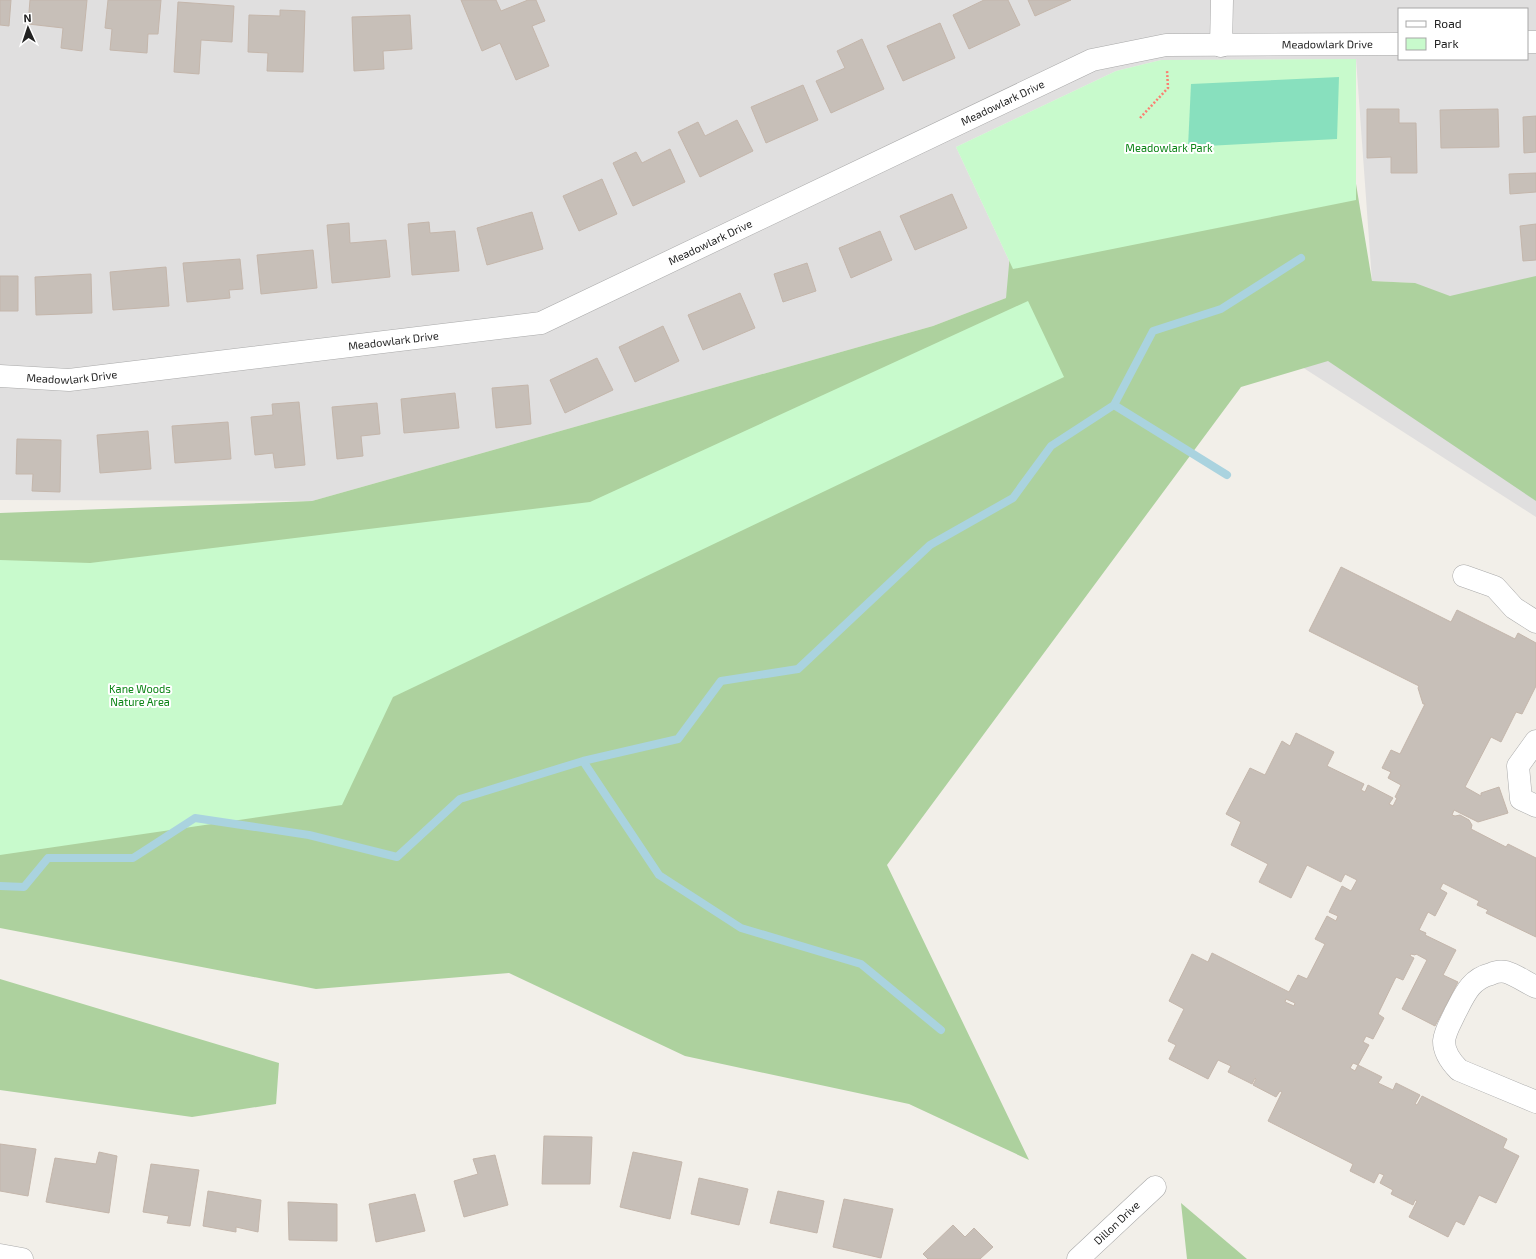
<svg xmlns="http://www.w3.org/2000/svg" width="1536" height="1259" font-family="'Exo 2',sans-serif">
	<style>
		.residential { fill: #e0dfdf; fill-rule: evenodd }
		.forest { fill: #add19e }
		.park { fill: #c8facc }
		.pitch { fill: #88e0be }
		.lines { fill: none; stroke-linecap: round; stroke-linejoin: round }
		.stream { stroke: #aad3df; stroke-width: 8 }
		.building { fill: #c7bfb8; stroke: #c4b6ab; fill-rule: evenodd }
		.minor-casing { stroke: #a9a9a9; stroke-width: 23 }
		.path { stroke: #fa8072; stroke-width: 2.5; stroke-dasharray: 2 2; stroke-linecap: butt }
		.minor { stroke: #fff; stroke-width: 22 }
		.labels { text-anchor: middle; stroke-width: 4; stroke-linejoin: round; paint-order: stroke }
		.street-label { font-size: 11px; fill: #222; stroke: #fff }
		.park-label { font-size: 11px; fill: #0c8416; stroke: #fff }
	</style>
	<rect width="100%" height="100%" fill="#f2efe9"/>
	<path class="residential" d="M0,0H1536V517L1238,326L1413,283L1372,281L1356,59L1161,60L1116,71L956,147L1013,269L1006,298L933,326L312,501L0,500ZM1399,9H1527V59H1399Z"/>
	<path class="forest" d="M1345,117L1372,281L1415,283L1450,296L1536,276V501L1328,361L1241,387L887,865L1029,1160L909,1104L685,1056L509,973L316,989L0,928V513L312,501L933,326L1006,298L1016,187Z
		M0,979L279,1063L276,1104L192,1117L0,1090Z
		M1181,1203L1247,1259H1187Z"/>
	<path class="park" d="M1356,59V200L1013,269L956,147L1116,71L1161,60Z
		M1028,301L1064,377L393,697L342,805L0,855V560L90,563L590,502Z"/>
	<path class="pitch" d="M1339,77L1337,139L1188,147L1191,84Z"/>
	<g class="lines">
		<path class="stream" d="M1114,405L1227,475
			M583,761L659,875L741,928L861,964L941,1030
			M0,886L24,887L48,858H133L195,818L309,835L397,857L460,799L583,761L678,739L721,681L798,669L930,545L1013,498L1051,446L1114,405L1153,331L1221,309L1301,258"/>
	</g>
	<path class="building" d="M0,0H11L9,26L0,25Z
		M30,0H87L82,51L61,48L63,28L28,24Z
		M108,0H161L158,34H148L147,53L110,50L112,29L105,28Z
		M461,0H496L501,11L528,0H536L545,21L532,26L549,66L516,80L500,43L482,51Z
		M984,0H1008L1020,25L969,49L953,15Z
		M1028,0H1071L1035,16Z
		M178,2L234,6L232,42L201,40L199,74L174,72Z
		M280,10L305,11L303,72L267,71L268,53L248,52L249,15L280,16Z
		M410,15L412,49L383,51L384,69L354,71L352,17Z
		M940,23L955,58L903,81L887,46Z
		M862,39L884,89L831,113L816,81L845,68L837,51Z
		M803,85L818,120L766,143L751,107Z
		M1367,109H1399V123H1416L1417,173H1391V157L1367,158Z
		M1498,109L1499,147L1441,148L1440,110Z
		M1536,116V152L1524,153L1523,117Z
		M737,120L753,151L700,177L678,132L698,122L705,136Z
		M670,149L685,182L633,206L613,163L636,152L642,163Z
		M1536,173V192L1510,194L1509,174Z
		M602,179L617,214L579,231L563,196Z
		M952,194L967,228L915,250L900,216Z
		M532,212L543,249L487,265L477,228Z
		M429,222L430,233L455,231L459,271L412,275L408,224Z
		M349,223L350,243L386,240L390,277L332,283L327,225Z
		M1536,224V260L1523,261L1520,226Z
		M880,231L892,260L851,278L839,248Z
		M313,250L317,288L261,294L257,255Z
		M240,259L243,289L229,290L230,298L187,302L183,263Z
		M807,263L816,291L783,302L774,274Z
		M166,267L169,306L113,310L110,272Z
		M91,274L92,313L36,315L35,277Z
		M0,276H18V311H0Z
		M740,293L755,328L703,350L688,315Z
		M663,326L679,361L635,382L619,347Z
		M597,358L613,390L565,413L550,380Z
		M528,385L531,424L496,428L492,388Z
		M455,393L459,428L404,433L401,399Z
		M299,402L305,465L275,468L273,453L255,455L251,417L273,415L272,404Z
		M377,403L380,434L361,436L363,456L337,459L332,407Z
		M228,422L231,459L175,463L172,426Z
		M148,431L151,469L100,473L97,435Z
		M17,439L61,440L60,492L32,491L33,474H16Z
		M1341,567L1451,622L1457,610L1515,639L1518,633L1536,643V686L1522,714L1516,712L1501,742L1491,737L1465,787L1481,796V793L1499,787L1508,813L1478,822L1454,810L1452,815L1455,816L1460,815L1469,820L1472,825L1471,829L1506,847L1508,844L1536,858V937L1486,913L1488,910L1477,905L1479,901L1443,883L1440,889L1447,893L1435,916L1428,912L1419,930L1426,933L1425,935L1456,950L1443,975L1458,982L1435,1026L1402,1009L1427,960L1416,954L1415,955L1411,954L1410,956L1414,958L1403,980L1396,977L1378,1014L1384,1018L1373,1039L1366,1036L1363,1042L1369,1045L1358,1065L1382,1077L1378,1083L1393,1090L1396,1083L1420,1095L1415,1104L1417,1105L1422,1096L1507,1139L1503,1148L1519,1156L1496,1203L1479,1195L1464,1225L1456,1221L1448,1237L1409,1217L1417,1201L1415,1200L1413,1205L1391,1194L1393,1190L1380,1183L1384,1175L1379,1173L1374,1183L1350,1171L1353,1164L1268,1121L1282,1092L1280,1091L1276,1097L1253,1085L1256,1079L1255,1078L1252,1084L1228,1072L1231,1066L1218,1060L1208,1079L1169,1059L1176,1045L1168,1041L1184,1009L1169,1001L1192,954L1208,962L1212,953L1289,992L1298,975L1307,979L1325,944L1315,939L1327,916L1336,921L1338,916L1329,912L1342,886L1351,891L1357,880L1345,874L1341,882L1307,865L1291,898L1259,882L1268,864L1231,845L1241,822L1226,814L1250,768L1265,775L1282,741L1290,746L1296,733L1334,752L1327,766L1364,784L1361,790L1365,792L1368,785L1393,798L1389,804L1393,806L1397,798L1395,797L1401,785L1388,778L1391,772L1382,768L1391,750L1400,754L1425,704H1423L1418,688L1419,686L1309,631ZM1286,999L1295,1003L1294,1006L1285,1002ZM1353,1063L1358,1065L1355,1071L1350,1068Z
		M544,1136L592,1137L590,1184H542Z
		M0,1144L36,1149L28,1196L0,1191Z
		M99,1152L117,1156L109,1213L46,1202L55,1158L96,1164Z
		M633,1152L682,1162L670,1219L620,1207Z
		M495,1155L508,1205L464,1217L454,1181L478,1174L473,1159Z
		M151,1164L199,1170L190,1226L167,1223L169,1216L143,1212Z
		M699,1178L748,1189L739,1225L691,1214Z
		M208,1191L261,1200L258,1232L236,1227V1232L203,1226Z
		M778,1191L824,1201L817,1233L770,1223Z
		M415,1194L425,1231L376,1242L369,1204Z
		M844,1199L893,1209L881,1258L833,1247Z
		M288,1202L337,1204V1241L289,1240Z
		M953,1225L965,1237L974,1228L993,1247L980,1259H928L923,1254Z"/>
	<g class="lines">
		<defs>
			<g id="minor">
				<path d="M1527,42H1536"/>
				<path d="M1221,46L1222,0"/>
				<path id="s1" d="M0,376L69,380L541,323L1092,60L1166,45L1399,44"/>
				<path d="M1464,576L1495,587L1514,608L1536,622"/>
				<path d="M1536,741L1518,766L1521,799L1536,806"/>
				<path d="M1536,987C1527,983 1516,975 1506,972C1501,971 1495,972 1491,974C1470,979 1464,996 1455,1013C1451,1022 1445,1031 1444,1041C1444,1053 1451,1062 1459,1070L1536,1102"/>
				<path d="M0,1255L22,1259"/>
				<path id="s2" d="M1078,1259L1155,1187"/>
			</g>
		</defs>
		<use href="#minor" class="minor-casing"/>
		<path class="path" d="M1140,118L1168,88L1167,70"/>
		<use href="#minor" class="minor"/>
	</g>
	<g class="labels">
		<g class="street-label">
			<text dy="4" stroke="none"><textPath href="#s1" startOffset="1392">Meadowlark Drive</textPath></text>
			<text dy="4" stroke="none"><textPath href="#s1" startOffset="1056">Meadowlark Drive</textPath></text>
			<text dy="4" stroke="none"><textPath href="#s1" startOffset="732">Meadowlark Drive</textPath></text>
			<text dy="4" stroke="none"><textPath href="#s1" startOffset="396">Meadowlark Drive</textPath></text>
			<text dy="4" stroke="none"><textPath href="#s1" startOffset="72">Meadowlark Drive</textPath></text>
			<text dy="4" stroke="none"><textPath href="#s2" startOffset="53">Dillon Drive</textPath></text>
		</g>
		<g class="park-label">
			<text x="1169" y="152">Meadowlark Park</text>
			<text x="140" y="693">Kane Woods<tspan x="140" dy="13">Nature Area</tspan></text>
		</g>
	</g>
	<rect x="1398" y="8" width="130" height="52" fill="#ffffff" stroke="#a7a7a7"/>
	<rect x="1406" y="21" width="20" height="6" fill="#ffffff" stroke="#a7a7a7"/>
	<text x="1434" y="28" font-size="12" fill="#222222">Road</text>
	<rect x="1406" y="38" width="20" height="12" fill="#c8facc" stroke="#a7a7a7"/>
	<text x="1434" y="48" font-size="12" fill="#222222">Park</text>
	<g transform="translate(28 28) rotate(357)" stroke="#ffffff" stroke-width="3" paint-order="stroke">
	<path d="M0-3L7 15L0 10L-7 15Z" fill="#222222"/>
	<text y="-6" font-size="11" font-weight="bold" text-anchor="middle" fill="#222222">N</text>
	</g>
</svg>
